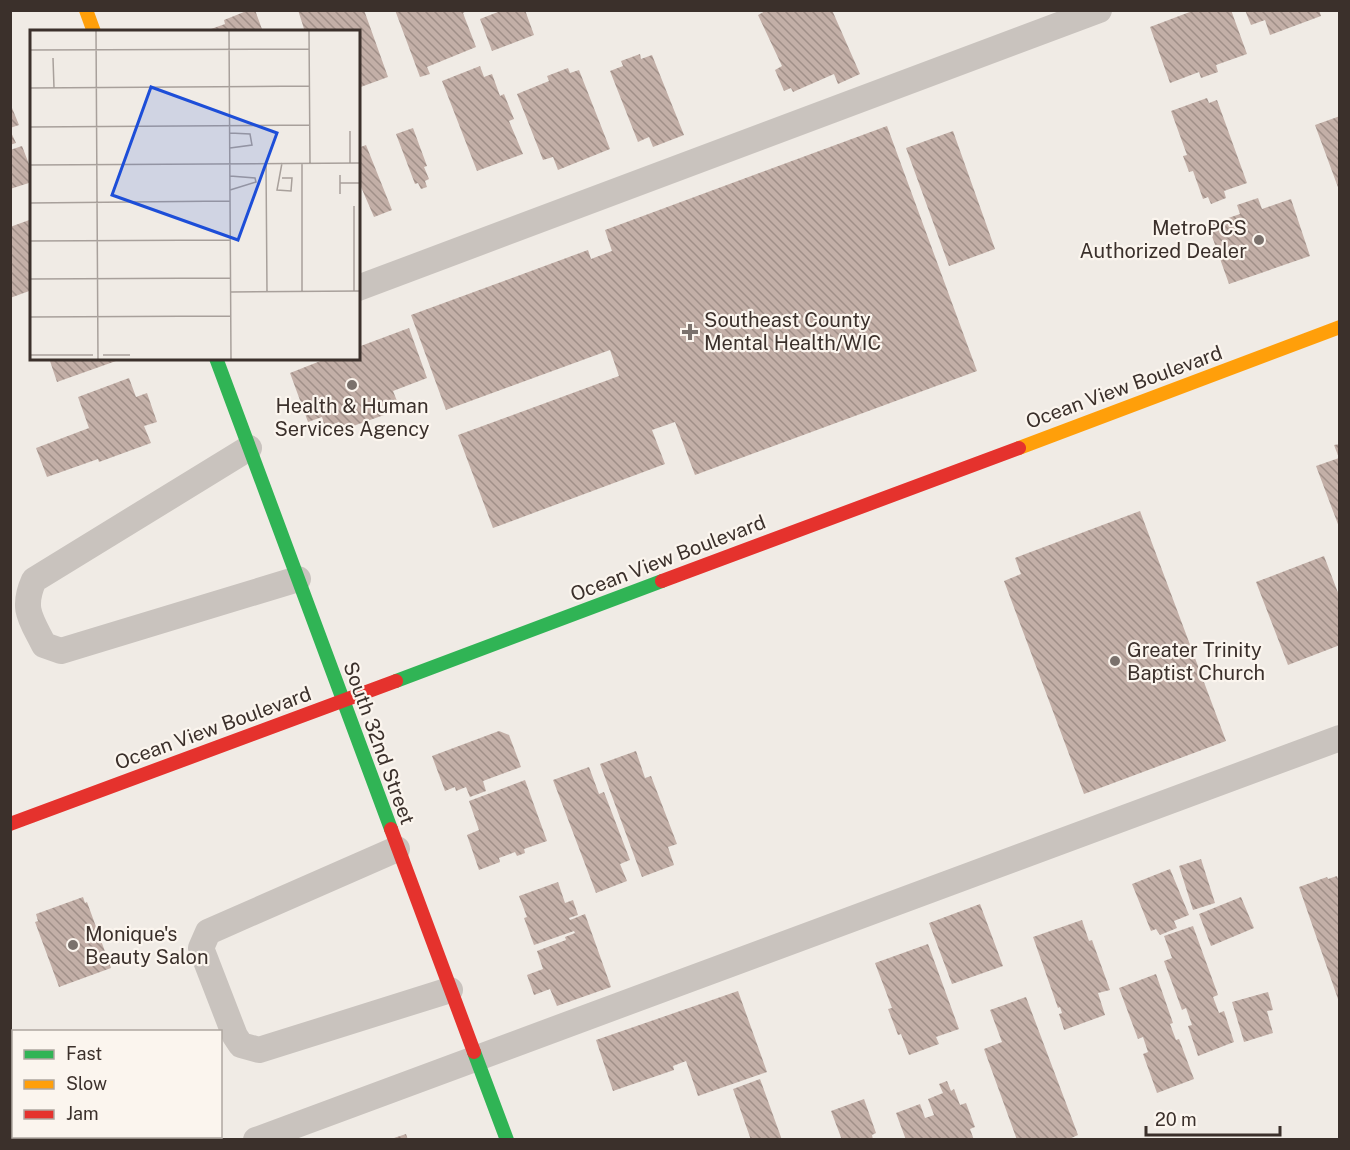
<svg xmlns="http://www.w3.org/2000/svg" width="1350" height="1150" font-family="'Public Sans',sans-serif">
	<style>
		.building { fill: url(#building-back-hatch) }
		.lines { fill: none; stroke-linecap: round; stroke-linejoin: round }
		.lane { stroke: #c9c3be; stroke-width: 26 }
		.fast { stroke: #30b455; stroke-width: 14 }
		.slow { stroke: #ff9f0a; stroke-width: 14 }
		.jam { stroke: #e5322d; stroke-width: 14 }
		.poi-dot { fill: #7a716c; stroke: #fbf5ee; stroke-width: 2 }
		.labels { text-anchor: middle; stroke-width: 4.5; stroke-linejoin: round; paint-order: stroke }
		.poi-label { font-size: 20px; fill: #3b302b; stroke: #fbf5ee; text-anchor: start }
		.street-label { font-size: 20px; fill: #3b302b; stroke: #fbf5ee }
		.inset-road { fill: none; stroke: #a8a09b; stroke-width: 1.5 }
		.view { fill: #1d4ed8; fill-opacity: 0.15; stroke: #1d4ed8; stroke-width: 3 }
		.inset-edge { fill: none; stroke: #3b302b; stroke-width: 3 }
	</style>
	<defs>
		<pattern id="building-back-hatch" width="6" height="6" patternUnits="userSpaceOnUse" patternTransform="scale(1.5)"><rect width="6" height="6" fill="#c3afa7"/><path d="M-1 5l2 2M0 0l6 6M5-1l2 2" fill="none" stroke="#a08f88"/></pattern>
	</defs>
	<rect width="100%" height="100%" fill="#f0ebe5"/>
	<path class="building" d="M249,10H255L263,32H212L211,29L225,24L224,20Z
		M298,10H364L388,77L358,88V32H305Z
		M395,10H468L463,13L476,47L427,67L430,74L420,77Z
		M503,10H525L534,35L492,51L480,19Z
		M767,10H832L860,74L838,84L834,74L793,92L791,88L784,91L775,70L782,66L758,15Z
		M1195,10H1231L1247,54L1216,65L1218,72L1201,78L1199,72L1170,83L1150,27Z
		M1245,10H1319L1321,16L1270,35L1265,20L1251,25Z
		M640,54L641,59L652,55L684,135L653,147L649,137L638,142L610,71L623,66L621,61Z
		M480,66L484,77L492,74L500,96L504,94L514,119L509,121L523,154L477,171L442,81Z
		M568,68L570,73L579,70L610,149L558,170L553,157L543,160L517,94L549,81L547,76Z
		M1207,98L1209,103L1217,100L1247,183L1224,191L1226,198L1211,204L1208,197L1203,199L1193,171L1189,172L1183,156L1187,155L1171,111Z
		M10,103L19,125L10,128Z
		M1340,116V190H1339L1315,125Z
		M887,126L977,371L695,475L675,422L652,430L665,464L493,528L458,435L619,376L610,350L446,410L411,315L588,250L591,259L612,251L605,230Z
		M413,128L427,166L424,167L429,179L425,181L427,187L421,189L418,183L415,184L396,134Z
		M10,130L16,143L10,145Z
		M953,131L995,249L949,266L906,148Z
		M366,145L392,210L374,217L358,180V148Z
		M22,146L32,172V182L10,189V150Z
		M1258,198L1262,209L1291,199L1310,256L1229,284L1208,225L1240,214L1237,205Z
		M32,219V290L10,298V227Z
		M409,328L427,378L393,391L397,401L381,407L384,415L342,430L339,422L325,427L322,417L308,422L290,373L328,358H358V347Z
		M49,358H115L116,361L57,382Z
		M129,378L136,397L147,393L157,422L144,426L151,443L99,462L98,459L47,477L36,448L89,428L78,397Z
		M1340,444V527H1339L1316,466L1339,458L1334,445Z
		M1140,511L1226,741L1084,794L1004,581L1021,574L1015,558Z
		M1324,556L1340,598V645L1288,665L1256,582Z
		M499,731L509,735L521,767L483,781L486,791L470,797L466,787L456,791L455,787L445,791L432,756Z
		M636,751L645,778L651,776L677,844L668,847L674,865L642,877L600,764Z
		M589,767L599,794L604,792L630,860L620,864L627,881L596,893L553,780Z
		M525,780L547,841L524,849L525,853L517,856L515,852L499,858L500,862L479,870L467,835L479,830L469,801Z
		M1201,859L1215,903L1193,910L1179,866Z
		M1170,869L1189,915L1174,921L1177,928L1160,935L1156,929L1151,931L1132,884Z
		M1337,876L1340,885L1339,1002L1299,887L1327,877L1328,879Z
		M558,882L565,903L573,900L578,915L569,918L570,920L585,914L611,987L557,1006L550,989L534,995L527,975L543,969L537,951L566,940L565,937L575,933L574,931L534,945L524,918L527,917L519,896Z
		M83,897L85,903L87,902L111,968L59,987L35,922L38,921L36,914Z
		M1241,897L1254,928L1211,946L1199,914Z
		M980,904L1003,966L952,984L929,923Z
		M1082,920L1089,941L1092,940L1110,990L1098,993L1105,1015L1064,1030L1059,1014L1062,1013L1060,1007L1058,1008L1033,937Z
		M1193,926L1218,995L1213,997L1219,1013L1224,1011L1234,1042L1198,1056L1188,1026L1192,1025L1186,1008L1182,1010L1164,961L1172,958L1164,936Z
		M928,944L959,1029L936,1037L939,1044L909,1055L901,1034L898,1035L888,1009L892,1008L875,963Z
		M1156,974L1173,1023L1170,1024L1176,1040L1179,1039L1194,1079L1157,1093L1143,1054L1148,1052L1143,1037L1138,1039L1119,988Z
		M738,991L767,1072L698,1096L686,1061L673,1066L674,1070L613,1091L596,1040Z
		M1268,992L1273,1010L1267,1011L1273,1033L1244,1042L1232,1002Z
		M1026,997L1078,1135L1067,1140H1017L984,1049L1002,1042L990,1010Z
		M760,1079L782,1140H751L733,1089Z
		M947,1081L951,1091L954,1089L960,1105L966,1103L975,1127L970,1129L974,1140H906L896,1113L920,1104L925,1118L934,1115L928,1099L943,1093L939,1084Z
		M864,1099L876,1133L872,1135L873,1140H842L831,1111Z
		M406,1134L408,1140H391V1139Z"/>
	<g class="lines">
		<path class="lane" d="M358,288L1099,10
			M249,448L34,580C21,609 31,619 44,645L61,651L298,579
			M397,849L208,932L201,948L235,1036L241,1045L259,1050L450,990
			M256,1140L1340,738"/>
		<path class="fast" d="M216,358L391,829
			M396,681L662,581
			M474,1052L507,1140"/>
		<path class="slow" d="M86,10L94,32
			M1019,448L1340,327"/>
		<path class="jam" d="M662,581L1019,448
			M10,824L396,681
			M391,829L474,1052"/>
	</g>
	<g class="poi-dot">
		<circle cx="1259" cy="240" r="6"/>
		<path d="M687 323h6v6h6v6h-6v6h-6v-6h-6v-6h6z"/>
		<circle cx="352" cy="385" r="6"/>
		<circle cx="1115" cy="661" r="6"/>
		<circle cx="73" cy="945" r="6"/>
	</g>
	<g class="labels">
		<g class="poi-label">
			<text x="1247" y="235" text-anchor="end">MetroPCS<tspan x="1247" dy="23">Authorized Dealer</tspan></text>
			<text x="704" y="327">Southeast County<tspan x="704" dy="23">Mental Health/WIC</tspan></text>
			<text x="352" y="413" text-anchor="middle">Health &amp; Human<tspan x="352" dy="23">Services Agency</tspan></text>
			<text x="1127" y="657">Greater Trinity<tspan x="1127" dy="23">Baptist Church</tspan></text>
			<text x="85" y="941">Monique's<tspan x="85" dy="23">Beauty Salon</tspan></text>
		</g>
		<g class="street-label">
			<text transform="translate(1124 387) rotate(-20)" y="7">Ocean View Boulevard</text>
			<text transform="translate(668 558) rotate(-21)" y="7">Ocean View Boulevard</text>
			<text transform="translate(213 728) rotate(-20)" y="7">Ocean View Boulevard</text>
			<text transform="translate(379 743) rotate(70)" y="7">South 32nd Street</text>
		</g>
	</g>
	<g transform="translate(30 30)">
		<rect width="330" height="330" fill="#f0ebe5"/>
		<path class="inset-road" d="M66,1L68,329M199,1L201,329M279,1L280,133M0,20L279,19M23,28L24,58M0,58L279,56M0,97L280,95M200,103L220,104L222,115L200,118M236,133L237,262M252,133L247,160L261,161L262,148H252M272,133V262M320,133V101M0,135L330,133M200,146L225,148L226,152L200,160M310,153H330M310,164V145M0,173L200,171M324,176V262M0,211L201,210M0,249L201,248M201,262L330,261M0,287L201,286M0,325H63M73,325H100"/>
		<path class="view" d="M121,57L247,103L208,210L82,165Z"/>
		<rect width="330" height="330" class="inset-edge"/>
	</g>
	<rect width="1350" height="1150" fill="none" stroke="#3b302b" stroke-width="24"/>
	<rect x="12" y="1030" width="210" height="108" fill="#fbf5ee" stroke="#aea6a0" stroke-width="1.5"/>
	<rect x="24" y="1050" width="30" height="9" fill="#30b455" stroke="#aea6a0" stroke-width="1.5"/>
	<text x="66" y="1060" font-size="18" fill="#3b302b">Fast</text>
	<rect x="24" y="1080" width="30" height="9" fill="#ff9f0a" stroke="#aea6a0" stroke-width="1.5"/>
	<text x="66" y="1090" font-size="18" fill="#3b302b">Slow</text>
	<rect x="24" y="1110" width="30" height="9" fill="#e5322d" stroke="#aea6a0" stroke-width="1.5"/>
	<text x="66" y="1120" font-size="18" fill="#3b302b">Jam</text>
	<path d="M1146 1126v9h134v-9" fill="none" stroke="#3b302b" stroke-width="3"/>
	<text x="1155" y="1126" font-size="18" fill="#3b302b" stroke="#fbf5ee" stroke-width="4.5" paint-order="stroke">20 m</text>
</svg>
